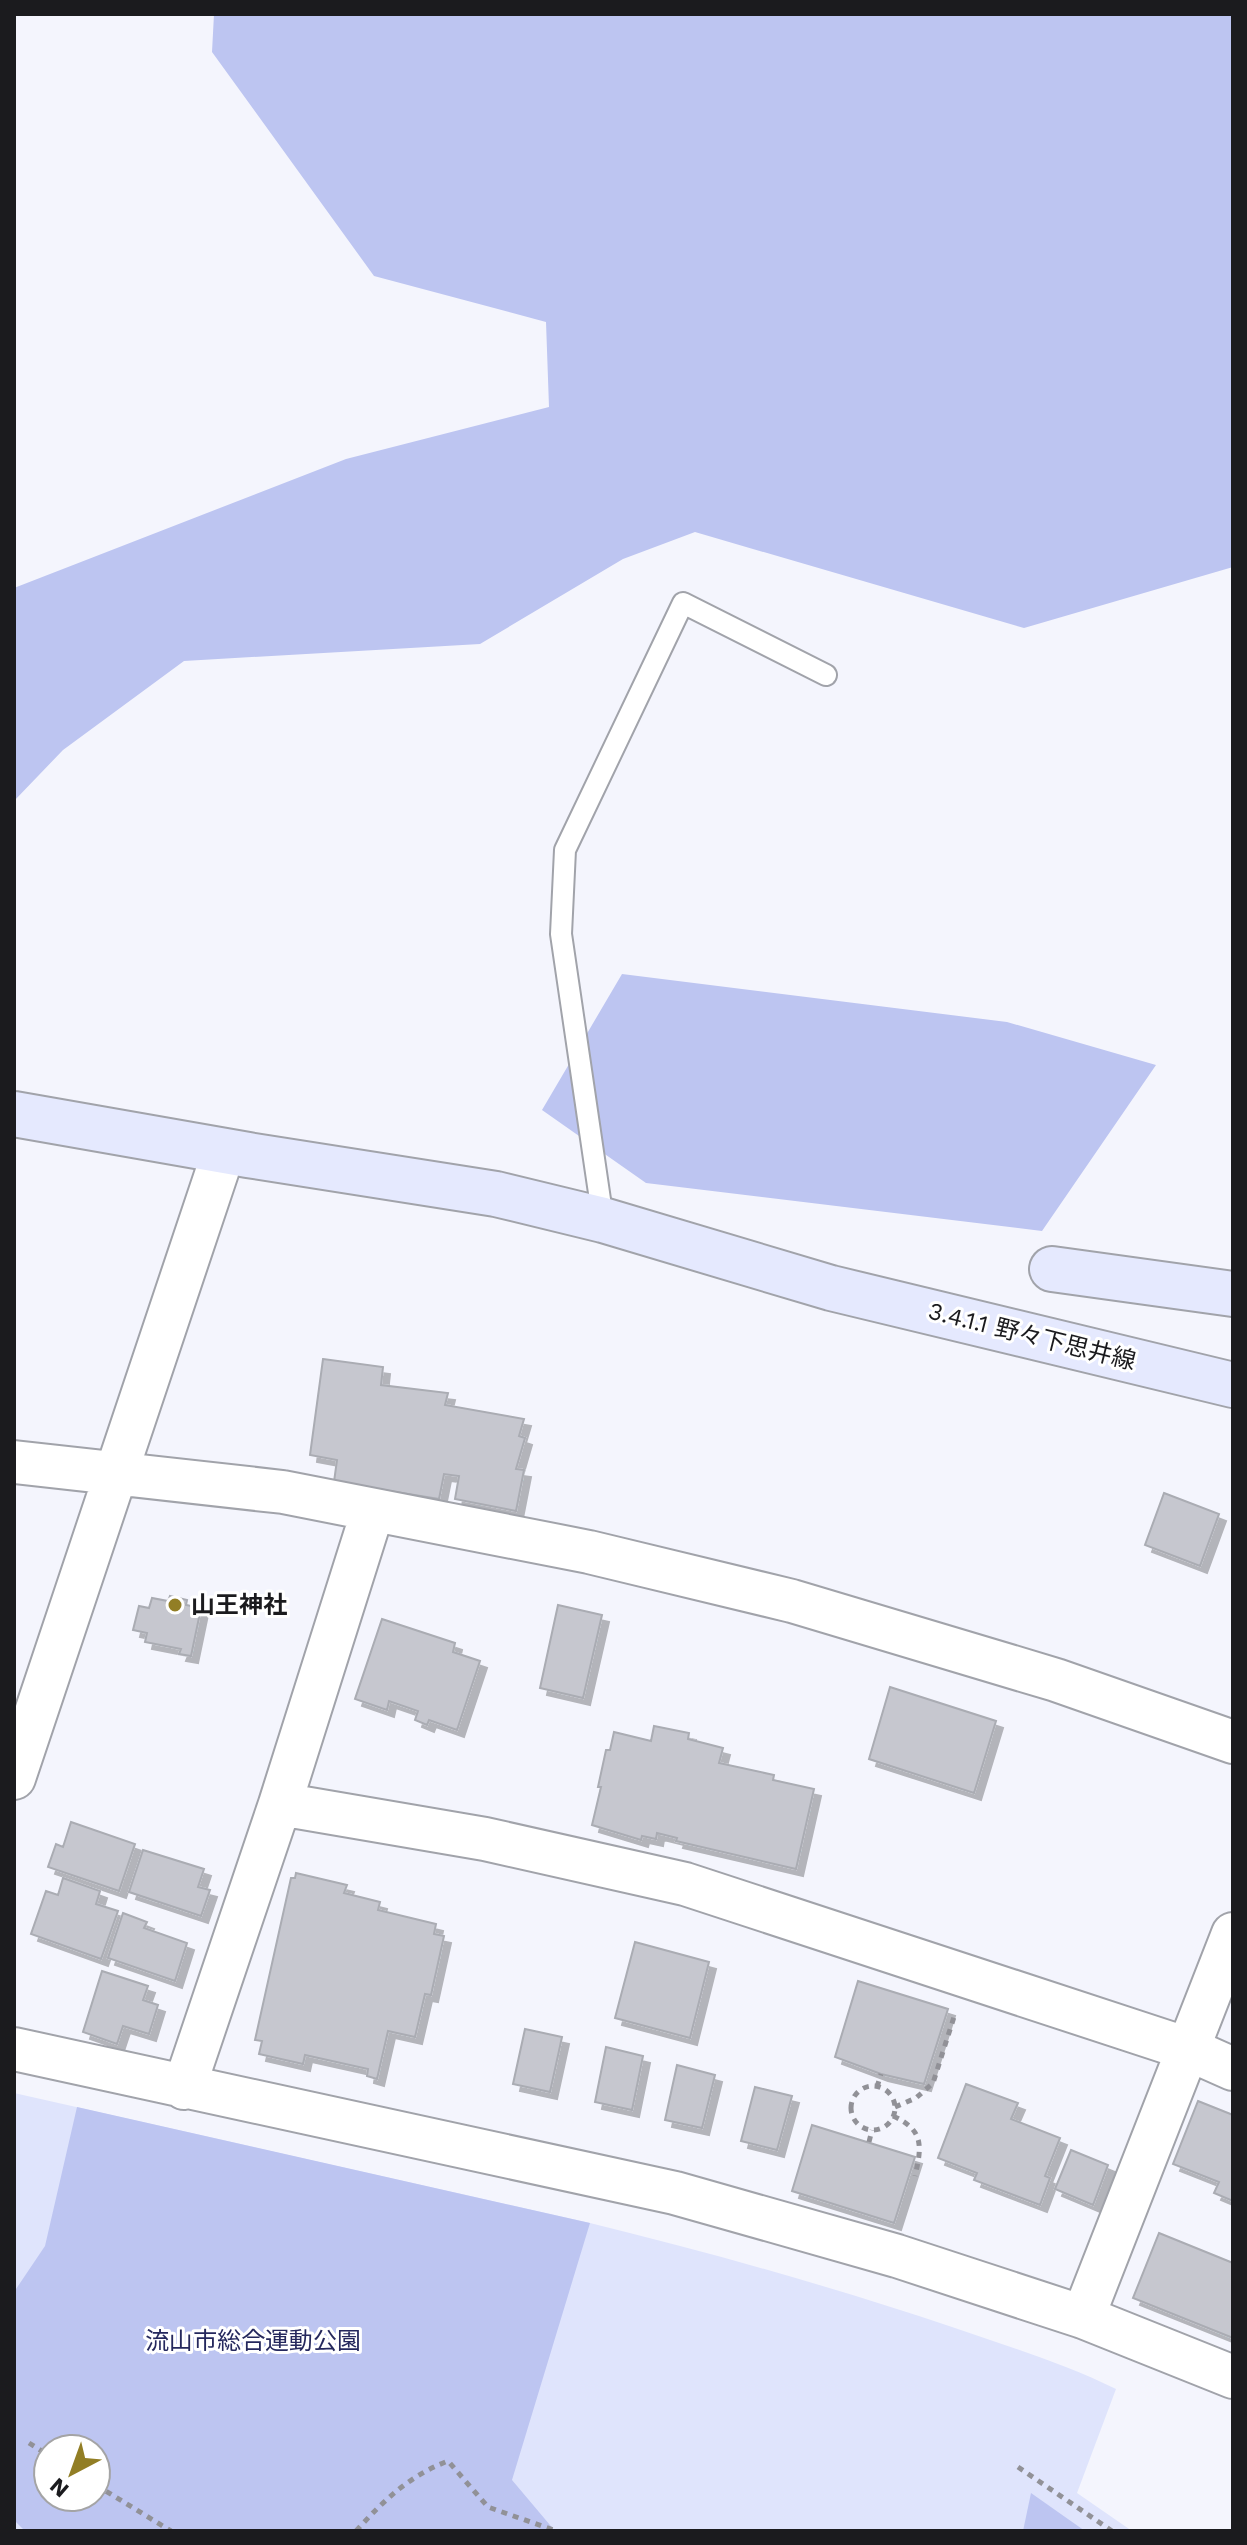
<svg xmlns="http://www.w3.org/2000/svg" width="1247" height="2545" font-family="'Work Sans','Noto Sans JP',sans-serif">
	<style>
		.green { fill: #dfe4fc; fill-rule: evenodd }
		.forest { fill: #bdc5f1; fill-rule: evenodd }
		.building { fill: #c6c7cf; stroke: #aaacb3; stroke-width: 2; filter: url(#shadow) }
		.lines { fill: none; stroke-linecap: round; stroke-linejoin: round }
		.lane-casing { stroke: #a1a3aa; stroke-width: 24 }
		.street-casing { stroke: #a1a3aa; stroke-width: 46 }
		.secondary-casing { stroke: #a1a3aa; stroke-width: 48 }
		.path { stroke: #919197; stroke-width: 5; stroke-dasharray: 6 6; stroke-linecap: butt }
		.lane { stroke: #fff; stroke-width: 20 }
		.street { stroke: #fff; stroke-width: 42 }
		.secondary { stroke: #e5e9fe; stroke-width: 44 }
		.poi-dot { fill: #927e25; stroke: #fff; stroke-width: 3 }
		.labels { text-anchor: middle; stroke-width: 6; stroke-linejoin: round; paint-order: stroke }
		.street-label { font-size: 24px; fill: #1b1b1e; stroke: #fff }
		.poi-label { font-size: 24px; font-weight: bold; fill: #1b1b1e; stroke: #fff; text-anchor: start }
		.park-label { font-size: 24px; fill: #25285d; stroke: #fff }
	</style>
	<defs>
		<filter id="shadow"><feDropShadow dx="7" dy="7" stdDeviation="0" flood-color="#0004"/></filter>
	</defs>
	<rect width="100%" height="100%" fill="#f4f5fd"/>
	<path class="green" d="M14,2093L590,2223C712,2253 833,2287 952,2327C1007,2346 1063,2363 1116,2389L1077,2493L1132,2531H14ZM48,2449H96V2497H48Z"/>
	<path class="forest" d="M214,14H1233V567L1024,628L695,532L623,559L480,644L184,661L63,750L14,801V588L346,459L549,407L546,322L374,276L212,52Z
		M622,974L1007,1022L1156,1065L1042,1231L646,1183L542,1110Z
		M77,2107L590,2223L512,2480L555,2531H25L14,2520V2292L45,2246ZM48,2449H96V2497H48Z
		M1031,2493L1085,2531H1023Z"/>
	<path class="building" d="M323,1359L383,1367L381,1385L448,1393L445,1405L524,1419L519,1436L525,1438L516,1469L524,1470L516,1511L455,1499L459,1476L444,1474L439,1499L334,1482L337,1460L310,1455Z
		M1164,1493L1219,1514L1200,1566L1145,1545Z
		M170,1596L187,1600L186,1605L201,1608L191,1656L179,1654L181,1649L145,1642L147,1633L133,1630L139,1606L149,1608L152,1598L168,1601Z
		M558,1605L602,1615L583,1698L540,1688Z
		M382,1619L455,1643L453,1652L480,1661L457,1730L429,1720L427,1725L415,1720L418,1711L389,1701L387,1710L355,1699Z
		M890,1687L996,1721L974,1793L869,1759Z
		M654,1726L689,1733L688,1739L723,1748L719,1763L774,1775L773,1780L814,1789L796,1869L676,1841L677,1838L657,1833L656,1839L642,1836L641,1840L592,1825L601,1787H598L606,1750H610L614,1732L651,1741Z
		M71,1822L135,1844L119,1891L48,1867L56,1844L63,1847Z
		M143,1850L204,1869L198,1887L210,1890L201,1916L129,1892Z
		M296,1873L347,1885L344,1893L380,1902L378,1910L436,1924L434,1934L444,1936L431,1995L425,1994L415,2037L388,2031L377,2079L367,2076L368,2069L305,2055L303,2064L259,2054L262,2041L255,2040L291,1878H295Z
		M63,1878L100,1891L96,1904L118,1911L101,1959L31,1934L46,1891L58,1895Z
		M123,1913L147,1922L144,1928L187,1943L175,1981L108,1958Z
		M635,1942L709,1962L690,2038L615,2018Z
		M102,1971L148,1986L143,2000L158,2005L149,2034L123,2026L117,2044L83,2032Z
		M858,1981L948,2009L924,2084L881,2074L835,2057Z
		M525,2029L562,2037L550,2092L513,2084Z
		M606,2047L643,2056L632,2110L595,2102Z
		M677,2065L715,2075L702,2128L665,2120Z
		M966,2084L1018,2103L1011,2119L1060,2138L1045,2176L1050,2178L1040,2205L974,2180L977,2173L938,2158Z
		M755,2087L792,2096L777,2150L741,2141Z
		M1198,2101L1233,2115V2201L1214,2193L1219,2182L1173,2164Z
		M812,2125L915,2157L894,2223L792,2191Z
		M1071,2150L1108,2165L1093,2205L1055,2189Z
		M1159,2233L1233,2263V2338L1133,2298Z"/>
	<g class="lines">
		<defs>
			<path id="lane" d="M603,1220L561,934L565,850L683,603L826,675"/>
			<path id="street" d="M14,1462L283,1492L589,1552L792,1601L1056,1680L1233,1742
				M14,1778L224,1151
				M280,1804L373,1510
				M14,2049L675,2193L897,2256L1083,2317L1233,2377
				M184,2088L280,1804L485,1839L685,1884L1188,2049L1233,2069
				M1083,2317L1233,1934"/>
			<path id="secondary" d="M14,1114L248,1155L496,1194L603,1220L831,1288L1233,1385
				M1052,1269L1233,1294"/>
		</defs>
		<use href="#lane" class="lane-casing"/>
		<use href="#street" class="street-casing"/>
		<use href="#secondary" class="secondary-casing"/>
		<path class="path" d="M851 2108a22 22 0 1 1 44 0a22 22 0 1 1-44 0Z
			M877,2087L881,2074
			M895,2107L916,2098L933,2083L954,2017
			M893,2116C924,2130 922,2146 915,2176
			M869,2142L872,2130
			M29,2443L48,2455
			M1018,2467L1112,2531
			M96,2485L171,2531
			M356,2531C384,2500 409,2476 448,2461L488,2507L556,2531"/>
		<use href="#lane" class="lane"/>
		<use href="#street" class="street"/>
		<use href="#secondary" class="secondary"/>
	</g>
	<circle class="poi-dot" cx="175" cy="1605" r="8"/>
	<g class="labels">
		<g class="street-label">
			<text transform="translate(1032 1336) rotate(14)" y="8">3.4.1.1 野々下思井線</text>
		</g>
		<g class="poi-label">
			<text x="191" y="1613">山王神社</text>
		</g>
		<g class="park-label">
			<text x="253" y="2349">流山市総合運動公園</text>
		</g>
	</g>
	<rect width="1247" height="2545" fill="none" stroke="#1b1b1e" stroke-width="32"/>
	<g transform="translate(72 2473) rotate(221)"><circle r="38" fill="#ffffff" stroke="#a4a4a5" stroke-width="2"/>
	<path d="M0-6L14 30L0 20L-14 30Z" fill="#927e25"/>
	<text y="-12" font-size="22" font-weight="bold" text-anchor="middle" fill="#1b1b1e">N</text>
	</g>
</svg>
